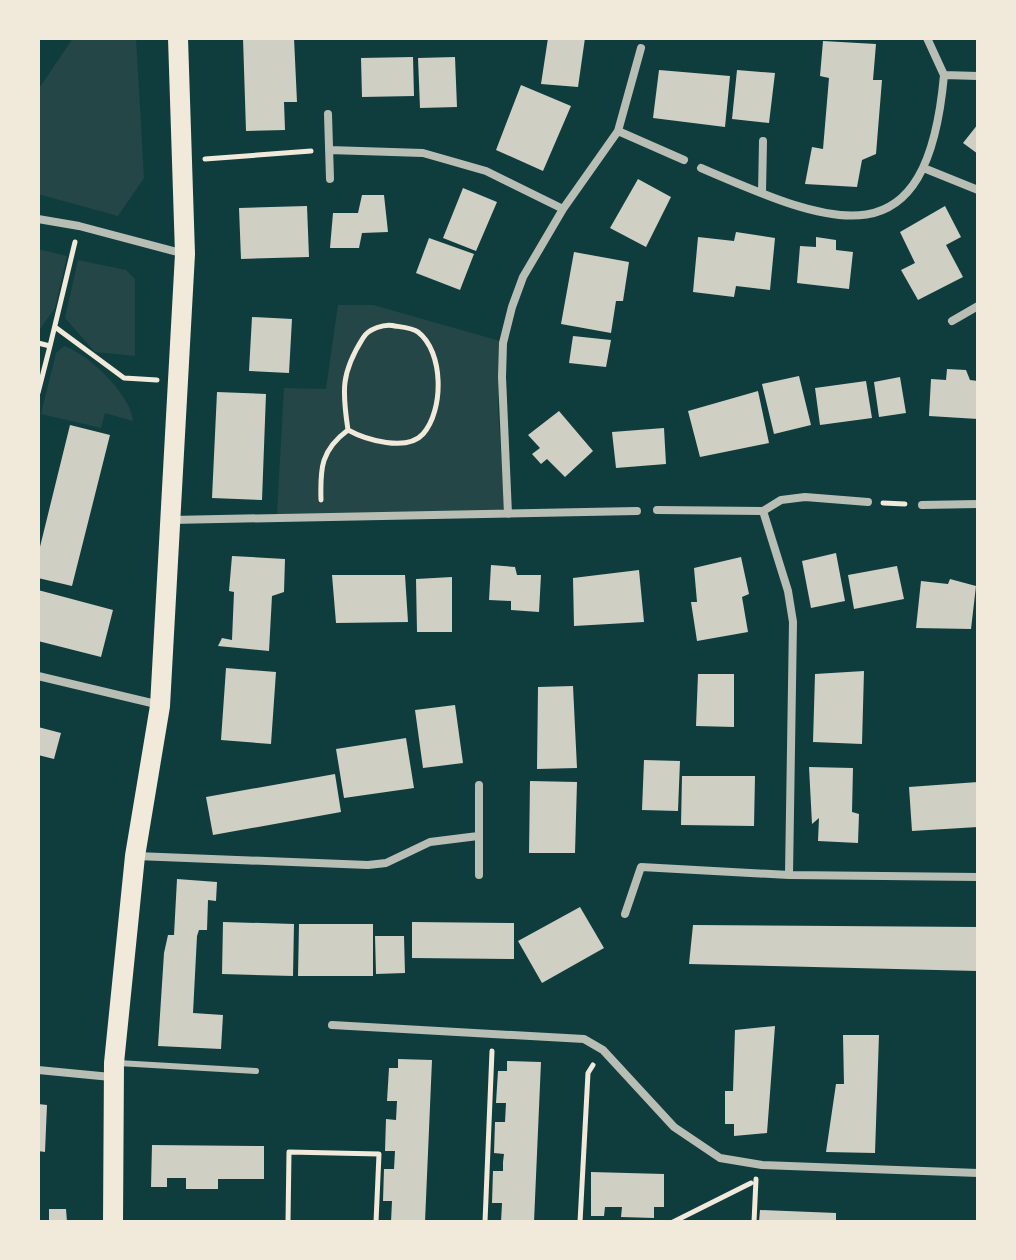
<svg xmlns="http://www.w3.org/2000/svg" width="1016" height="1260" font-family="'Playfair Display',serif">
	<style>
		.green { fill: #244646 }
		.building { fill: #cfcfc3 }
		.lines { fill: none; stroke-linecap: round; stroke-linejoin: round }
		.path { stroke: #f1e9da; stroke-width: 5 }
		.service { stroke: #b8beb3; stroke-width: 6 }
		.minor { stroke: #b8beb3; stroke-width: 8 }
		.primary { stroke: #f1e9da; stroke-width: 20 }
	</style>
	<rect width="100%" height="100%" fill="#0f3d3e"/>
	<path class="green" d="M73,38H136L144,178L118,216L38,194V90Z
		M38,249L67,256L55,308L38,332Z
		M78,260L126,270L135,279V356L95,352L65,318Z
		M338,305H373L500,341L498,411L505,511L277,515L284,388L326,389Z
		M64,346C88,354 131,394 133,421L105,413L101,428L41,414L56,353Z"/>
	<path class="building" d="M243,38H294L297,102H284L285,130L246,131Z
		M548,38H585L578,87L541,84Z
		M823,41L876,44L873,80H882L876,154L862,160L857,187L805,184L812,147L823,149L829,78L820,76Z
		M413,57L414,96L362,97L361,58Z
		M455,57L457,107L420,108L418,58Z
		M659,70L730,76L725,127L653,118Z
		M737,70L775,73L769,123L732,119Z
		M521,85L571,106L543,171L496,150Z
		M978,124V154L963,143Z
		M638,179L671,197L646,247L610,228Z
		M463,188L497,202L476,251L443,238Z
		M362,195H384L388,232L362,233L359,248H330L333,213H358Z
		M307,206L309,257L241,259L239,208Z
		M945,206L961,237L946,245L963,277L918,300L901,270L915,263L900,232Z
		M736,232L775,238L770,290L736,286L734,297L693,292L698,237L734,241Z
		M816,237L836,240V250L853,252L849,289L797,283L800,246L816,247Z
		M429,238L474,254L460,290L416,273Z
		M574,252L629,262L623,301H616L611,333L561,324Z
		M252,317L292,319L289,373L249,371Z
		M573,336L611,340L606,367L569,363Z
		M947,369L966,370L970,380L978,381V419L929,416L931,379L946,380Z
		M799,376L811,425L774,434L762,384Z
		M900,377L906,413L879,417L874,382Z
		M866,381L872,418L820,425L815,388Z
		M758,391L769,443L700,457L688,411Z
		M217,392L266,394L262,500L212,498Z
		M559,411L593,451L565,477L547,459L541,464L532,454L540,448L528,435Z
		M70,425L110,435L72,586L38,578V555Z
		M664,428L666,464L616,468L612,432Z
		M836,553L845,601L811,608L802,561Z
		M232,556L285,559L284,592L272,596L269,651L218,646L222,638L232,640L234,592L229,591Z
		M741,557L749,594L742,597L748,632L697,641L691,602H697L694,568Z
		M491,565L515,567L517,575H541L539,612L511,610V601L489,600Z
		M897,566L904,599L854,609L848,575Z
		M639,570L644,622L574,626L573,578Z
		M332,575H405L408,622L336,623Z
		M452,577V632H417L416,579Z
		M950,579L976,586L971,629L916,628L921,581L948,584Z
		M38,590L113,610L101,657L38,641Z
		M226,668L276,672L271,744L221,740Z
		M864,671L862,744L813,742L815,674Z
		M698,674H734V727L696,726Z
		M573,686L577,768L537,769L538,687Z
		M455,705L463,763L423,768L415,710Z
		M38,727L61,733L54,759L38,755Z
		M406,738L414,788L344,798L336,749Z
		M644,760L680,761L678,811L642,810Z
		M809,767L853,768L852,812L859,814L858,843L818,841L819,818L812,824Z
		M335,774L341,812L213,835L206,797Z
		M682,776H755L754,826L681,825Z
		M530,781L577,782L575,853H529Z
		M978,782V827L912,831L909,787Z
		M177,879L217,882L216,901L208,900L207,930H199L197,936L193,1013L223,1015L221,1049L158,1046L164,953L168,935H174Z
		M580,907L604,948L542,983L518,941Z
		M223,922L294,924L293,976L222,974Z
		M412,922L514,923V959L412,958Z
		M299,924H373V976H298Z
		M693,925L978,927V971L689,964Z
		M375,936H404L405,973L376,974Z
		M775,1026L767,1133L734,1136V1124H725V1091H733L735,1030Z
		M843,1035H879L875,1153L826,1152L836,1084H844Z
		M398,1059L432,1060L425,1222H391L392,1201H383L384,1169H394L395,1151H385L386,1119L396,1120L397,1101H387L389,1068H398Z
		M507,1061L541,1062L534,1222H501L502,1203H492L493,1171H503V1162L504,1154L494,1153L495,1122H505L506,1103H496L498,1071H507Z
		M38,1104L47,1105L45,1152L38,1151Z
		M152,1145L264,1146V1179H218V1189H186V1178H167V1187H151Z
		M591,1172L664,1174V1207H654V1218L621,1217L622,1207H605L604,1216H591Z
		M49,1209H66L67,1222H49Z
		M760,1210L836,1213V1222H759Z"/>
	<g class="lines">
		<path class="path" d="M205,159L311,151
			M55,327L124,378L157,380
			M38,343L50,346L75,242
			M38,393L50,346
			M321,500C320,468 321,450 348,430C342,390 341,373 363,338C368,329 385,323 395,326C402,327 413,328 418,332C444,352 444,410 423,434C407,452 366,440 348,430
			M883,503L905,504
			M288,1222L289,1152L379,1154L376,1222
			M485,1222L492,1051
			M580,1222L588,1073L593,1065
			M673,1222L751,1183
			M754,1222L756,1179"/>
		<path class="service" d="M118,1063L256,1071"/>
		<path class="minor" d="M927,38L944,75
			M328,114L330,179
			M618,131L684,160
			M329,150L423,153L486,171L563,209
			M701,168C835,226 927,265 944,75L978,76
			M926,169L978,190
			M762,193L763,141
			M38,219L79,226L185,254
			M952,321L978,306
			M922,505L978,504
			M657,510L763,511L781,500L805,497L868,502
			M763,511L788,591L793,622L789,875
			M508,514L502,377L503,343L512,307L523,277L563,209L618,131L641,48
			M171,520L637,511
			M38,676L160,705
			M479,785V875
			M136,856L368,865L386,863L430,842L478,836
			M625,914L641,867L789,875L978,877
			M332,1025L584,1039L603,1050L674,1127L720,1158L762,1165L978,1173
			M38,1070L111,1077"/>
		<path class="primary" d="M113,1222L114,1063L135,856L160,706L185,254L178,38"/>
	</g>
	<rect width="1016" height="1260" fill="none" stroke="#f1e9da" stroke-width="80"/>
</svg>
